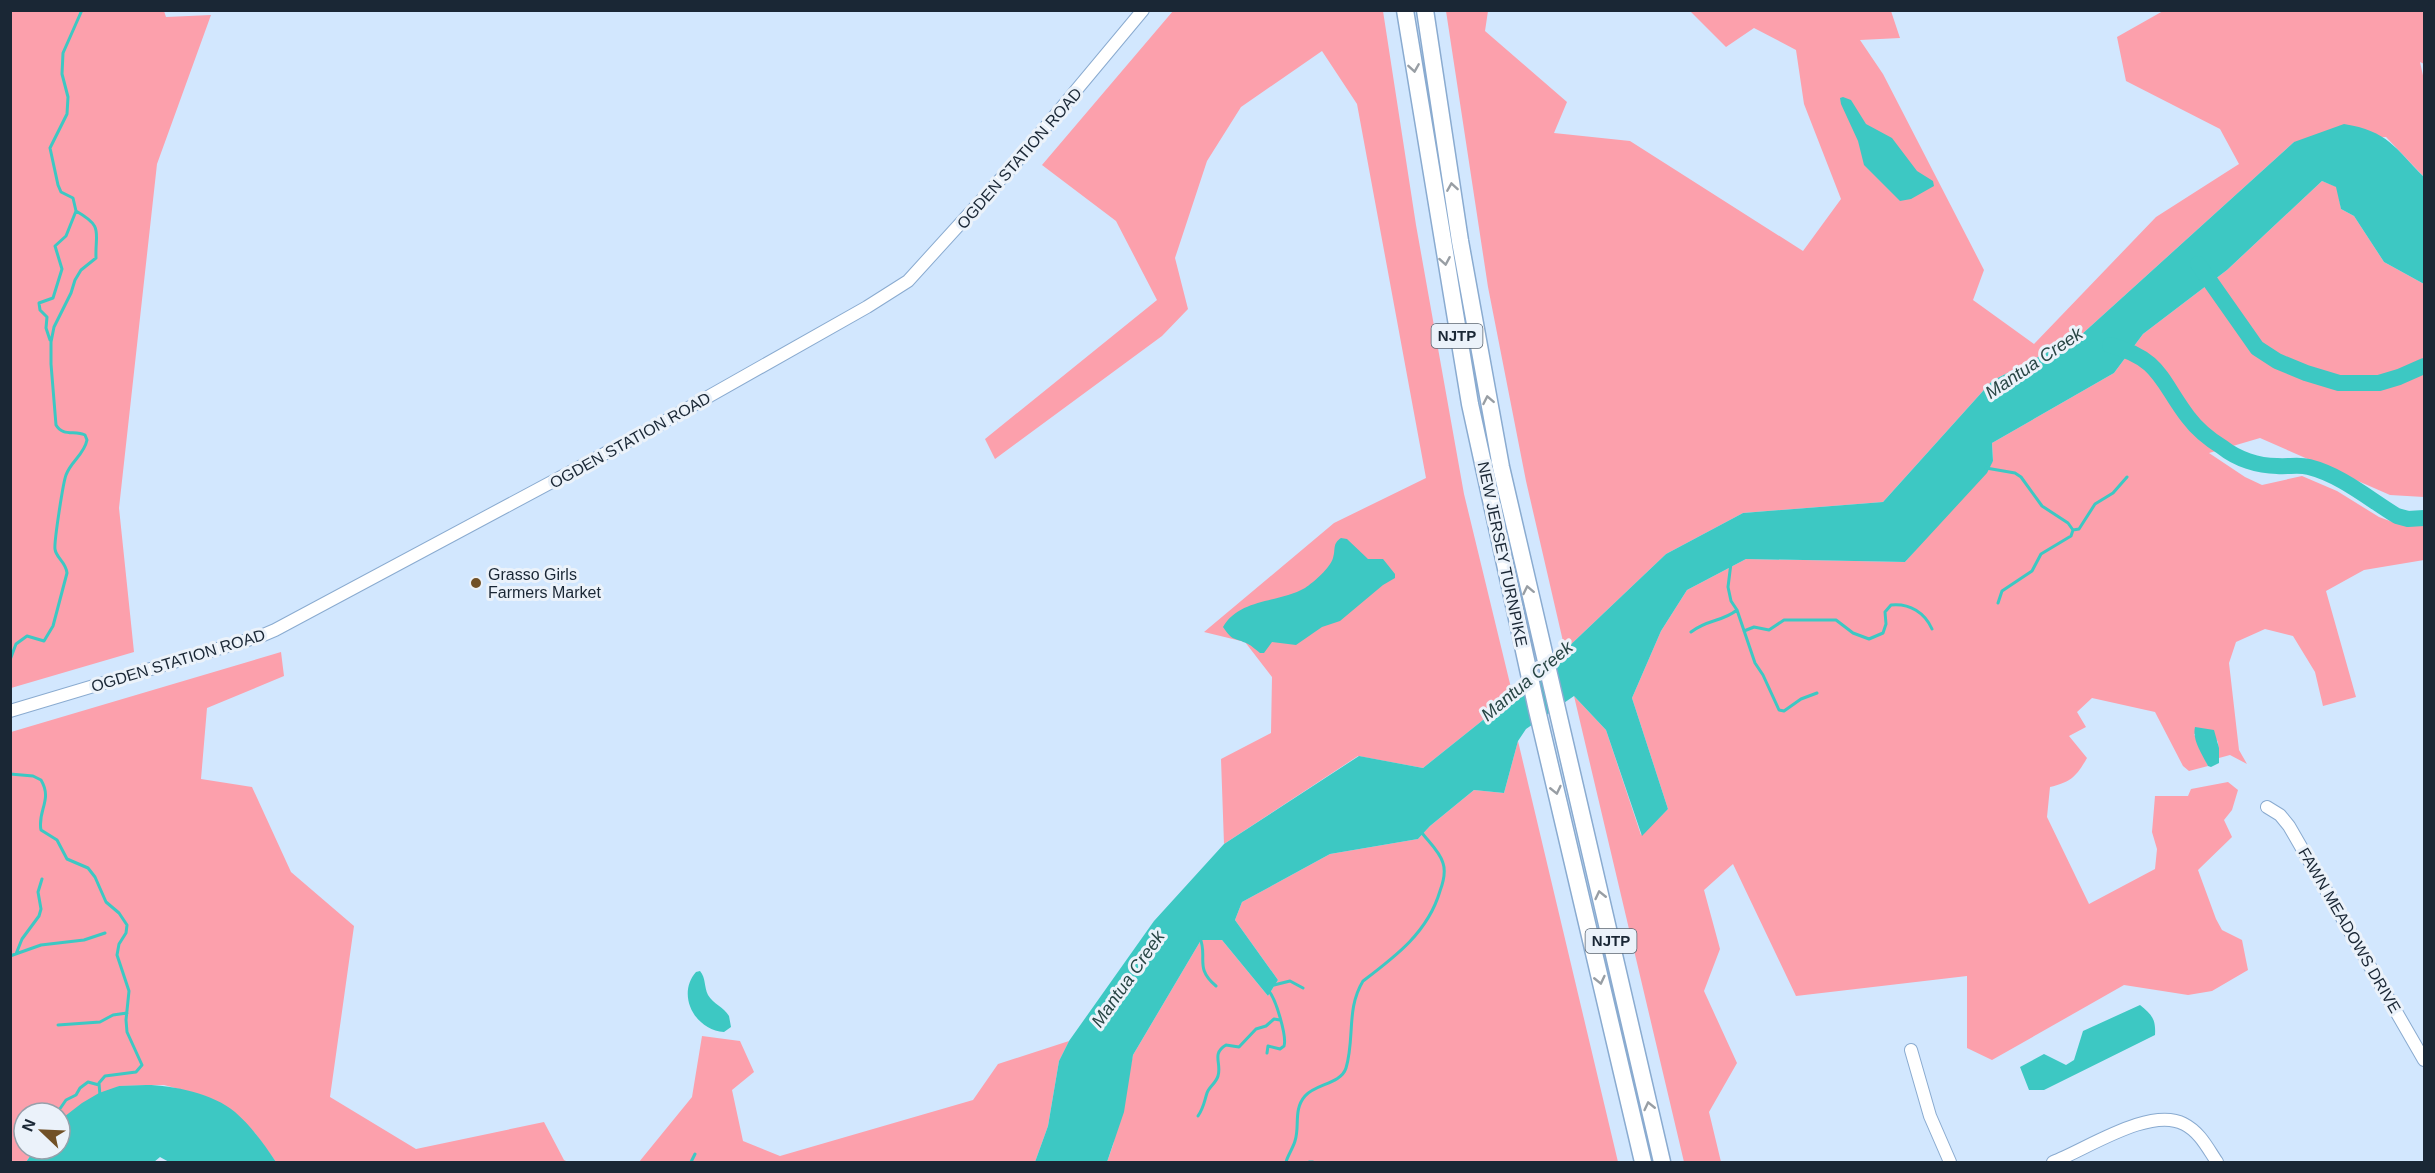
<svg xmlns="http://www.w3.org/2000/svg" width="2435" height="1173" font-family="Helvetica,sans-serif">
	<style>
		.green { fill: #fca0ac }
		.water { fill: #3dc8c3 }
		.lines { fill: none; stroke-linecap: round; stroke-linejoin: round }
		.stream { stroke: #3dc8c3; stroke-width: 3 }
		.river { stroke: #3dc8c3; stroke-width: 16 }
		.minor-casing { stroke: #8aabd0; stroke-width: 14 }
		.highway-casing { stroke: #8aabd0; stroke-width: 19 }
		.minor { stroke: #fff; stroke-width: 12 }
		.highway { stroke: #fff; stroke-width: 16 }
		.oneway { stroke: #989ea4 }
		.poi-dot { fill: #715127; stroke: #ebf2fa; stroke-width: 2 }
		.labels { text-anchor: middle; stroke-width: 6; stroke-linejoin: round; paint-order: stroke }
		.shield { fill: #ebf2fa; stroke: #596470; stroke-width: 1.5 }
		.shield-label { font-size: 15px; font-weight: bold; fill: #1a2735 }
		.street-label { font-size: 16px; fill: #1a2735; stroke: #ebf2fa }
		.poi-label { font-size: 16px; fill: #1a2735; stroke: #ebf2fa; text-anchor: start }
		.water-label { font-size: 18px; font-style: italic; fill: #294645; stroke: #ebf2fa }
	</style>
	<rect width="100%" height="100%" fill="#d2e7fe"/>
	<path class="green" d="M164,11L166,17L211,15L157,164L119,508L134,652L11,688V11Z
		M1173,11H1383L1416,225L1464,494L1513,696L1423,768L1358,756L1224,844L1221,759L1271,733L1272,677L1245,642L1204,632L1334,523L1426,478L1357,104L1322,51L1241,107L1207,161L1175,258L1188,309L1162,336L995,459L985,439L1157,300L1116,221L1042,165Z
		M1446,11H1488L1485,31L1567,102L1554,133L1630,141L1803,251L1841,199L1804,104L1796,50L1754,28L1726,47L1690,11H1891L1900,38L1860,40L1883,74L1984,270L1973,300L2034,344L2156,217L2239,164L2220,129L2126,81L2117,37L2163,11H2424V64L2420,62L2424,80V177L2386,137L2294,142L2081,335L1992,381L1883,502L1743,513L1666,554L1565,650L1526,481L1488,287Z
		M2322,181L2337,187L2341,209L2354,216L2384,262L2424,284V497L2390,495L2260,438L2209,453L2245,477L2262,485L2302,476L2337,491L2379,517L2398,524L2424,522V560L2364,570L2326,591L2356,697L2323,706L2315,672L2293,636L2265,629L2236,642L2229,663L2239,750L2247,764L2230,755L2219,758L2218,742L2214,736L2194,734L2208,766L2189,771L2183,766L2155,712L2092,698L2077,712L2086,727L2069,736L2087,758C2076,777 2071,782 2050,787L2047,817L2089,904L2155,869L2157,849L2152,832L2155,796H2188L2191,789L2228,782L2238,790L2232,810L2224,820L2232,837L2198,870L2216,919L2222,930L2242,940L2248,970L2212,991L2188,995L2124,985L1992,1060L1967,1048V976L1796,996L1733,864L1704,890L1720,949L1704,991L1737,1063L1709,1112L1721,1162H1684L1574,696L1606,730L1641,835L1668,809L1632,698L1661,631L1687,590L1746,559L1905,562L1993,461L1992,443L2114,373L2143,334L2227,270Z
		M281,652L284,676L207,708L201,779L252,787L291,872L354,926L330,1097L416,1149L544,1122L564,1160L568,1162H276L255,1133L205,1096L164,1085L119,1086L60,1120V1113H24V1149H35L26,1162H11V732Z
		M1518,741L1618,1162H1107L1113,1145L1133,1055L1201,940H1222L1268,996L1278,980L1235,920L1242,902L1330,854L1418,839L1430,826L1474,790L1504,793Z
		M702,1036L740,1041L754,1072L732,1090L743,1141L780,1156L973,1100L998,1064L1069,1041L1059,1061L1048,1126L1035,1162H639L692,1097Z"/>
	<path class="water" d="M1843,97L1851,100L1866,124L1892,138L1917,171L1933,181L1934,186L1911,199L1900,201L1864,165L1858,141L1841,104L1840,98Z
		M2344,124C2388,131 2395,148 2424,177V284L2384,262L2354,216L2341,209L2336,187L2322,181L2227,270L2143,334L2114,373L1992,443L1993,461L1987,473L1905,562L1746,559L1687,590L1661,631L1632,698L1668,809L1642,836L1606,730L1574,696L1526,729L1518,741L1504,793L1474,790L1430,826L1418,839L1330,854L1242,902L1235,920L1278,980L1268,996L1222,940H1201L1133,1055L1124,1112L1107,1162H1035L1048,1126L1059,1061L1069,1041L1154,921L1224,844L1359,756L1423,768L1513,696L1565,650L1666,554L1743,513L1883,502L1992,381L2081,335L2294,142Z
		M1341,538L1347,539L1368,559H1383L1395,574V578L1383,585L1340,621L1322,627L1296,645L1272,642L1264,653H1260C1256,650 1252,646 1248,644C1234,637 1233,642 1223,627C1240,598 1279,603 1305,588C1314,582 1330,568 1333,558C1336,549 1332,544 1341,538Z
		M2195,727L2214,730L2219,748V763L2211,767L2208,766C2202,754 2192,740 2195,727Z
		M700,971C706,978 704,987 708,995C713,1004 724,1007 729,1016L731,1027L724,1032C695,1030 676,995 696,972Z
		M2140,1005C2152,1015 2156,1019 2155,1035L2044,1090H2029L2020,1067L2044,1054L2066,1065L2074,1060L2083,1031Z
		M146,1085C173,1085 214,1094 235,1112C251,1126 264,1144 276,1162H169L160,1157L154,1162H26L35,1149H60V1120L82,1103L99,1093L119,1086Z"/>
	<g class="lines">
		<path class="stream" d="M50,340L46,328L47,317L40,310L39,303L53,298L62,269L55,246L66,236L76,211L73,198L61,192L58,185L50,148L67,114L68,97L62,74L63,53L82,10
			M1986,468L2015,473L2021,477L2042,506L2068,523L2073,530
			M1731,563L1728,587L1731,601L1737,610L1755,663L1763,675L1779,710L1784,711L1801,699L1817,693
			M1998,603L2002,591L2032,571L2041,554L2071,536L2073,530L2079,529L2095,504L2113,493L2127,477
			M1744,631L1754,627L1769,630L1784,620H1836L1853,633L1869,639L1883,633L1886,624L1885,612L1891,605C1910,603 1925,613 1932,629
			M1691,632C1708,619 1722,622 1737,610
			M10,660L16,644L27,636L44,641L53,626L67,573C66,562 56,558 55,549C54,542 63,483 66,475C71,461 84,455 87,440L85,435C75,430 63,437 56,425L51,364V342L54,327L71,293L75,280L81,270L96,258C95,231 104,227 76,211
			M10,774L33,776L41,780C53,800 37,811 41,830L57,840L67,859L88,868L95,877L106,902L119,913L127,925L126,933L119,944L117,955L129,991L126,1020L127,1032L142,1065L136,1072L105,1076L99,1083L100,1096
			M1200,938C1208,957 1194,968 1216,986
			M16,954L22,939L39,916L41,909L38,892L42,879
			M10,956L41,945L84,940L105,933
			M1274,985L1290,981L1303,988
			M58,1025L100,1022L113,1015L127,1013
			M1267,1053L1268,1046L1280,1049L1284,1046C1287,1037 1276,998 1268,990
			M57,1113L66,1100L76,1095L80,1088L88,1082L99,1085
			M1198,1116C1204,1107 1204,1102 1207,1093C1209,1087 1216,1083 1218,1076C1222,1063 1211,1054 1226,1045L1239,1047L1256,1029L1266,1026L1274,1019L1280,1020
			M691,1162L695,1154
			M1286,1162C1288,1155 1293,1148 1295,1141C1300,1126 1293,1110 1305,1096C1315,1084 1341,1084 1346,1068C1355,1038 1346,1009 1363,981C1396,956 1428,932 1440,891C1443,883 1446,872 1443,863C1440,852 1429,842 1422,833
			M1309,1162H1313"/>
		<path class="river" d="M2198,264L2257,348L2277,361L2306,373L2339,383H2379L2399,377L2424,366
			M2110,345C2161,359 2160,380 2188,417C2197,429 2209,439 2222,447C2237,459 2258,466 2277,466C2289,467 2298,464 2309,467C2341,475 2369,499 2397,516L2408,519L2424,518"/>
		<defs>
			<path id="minor" d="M10,711L261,636L275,630L660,424L867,307L908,281L1018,160L1143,10
				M2267,807L2280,815L2289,826L2424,1060
				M1911,1050L1930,1116L1950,1162
				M2053,1162C2087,1149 2150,1106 2184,1124C2200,1132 2208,1149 2217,1162"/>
			<path id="highway" d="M1405,10L1470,404L1537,710L1643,1162
				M1425,10L1460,241L1501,467L1662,1162"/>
		</defs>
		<use href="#minor" class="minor-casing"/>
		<use href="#highway" class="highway-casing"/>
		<use href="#minor" class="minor"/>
		<use href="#highway" class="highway"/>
	</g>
	<defs><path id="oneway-chevron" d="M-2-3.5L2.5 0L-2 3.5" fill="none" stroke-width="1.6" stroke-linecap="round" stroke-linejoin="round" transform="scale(1.5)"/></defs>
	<g class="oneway">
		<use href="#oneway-chevron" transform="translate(1414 68) rotate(81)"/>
		<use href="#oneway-chevron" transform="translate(1452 187) rotate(-99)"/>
		<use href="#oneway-chevron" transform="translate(1445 261) rotate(80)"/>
		<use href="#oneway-chevron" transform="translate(1488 400) rotate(-101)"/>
		<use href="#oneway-chevron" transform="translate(1528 590) rotate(-102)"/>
		<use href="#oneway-chevron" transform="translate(1556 790) rotate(77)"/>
		<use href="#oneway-chevron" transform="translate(1600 895) rotate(-103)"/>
		<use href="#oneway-chevron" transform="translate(1600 980) rotate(77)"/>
		<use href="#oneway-chevron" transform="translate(1649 1106) rotate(-103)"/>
	</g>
	<circle class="poi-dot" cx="476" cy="583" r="6"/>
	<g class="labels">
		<g class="shield">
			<rect x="1431.5" y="324" width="51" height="24" rx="4.5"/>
			<rect x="1585.5" y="929" width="51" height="24" rx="4.5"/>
		</g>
		<g class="shield-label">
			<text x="1457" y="341">NJTP</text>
			<text x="1611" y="946">NJTP</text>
		</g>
		<g class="street-label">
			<text transform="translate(1019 158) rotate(-49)" y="6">OGDEN STATION ROAD</text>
			<text transform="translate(630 440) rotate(-29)" y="6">OGDEN STATION ROAD</text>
			<text transform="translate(1503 554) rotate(78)" y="6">NEW JERSEY TURNPIKE</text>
			<text transform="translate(178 660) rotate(-17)" y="6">OGDEN STATION ROAD</text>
			<text transform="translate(2350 930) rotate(60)" y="6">FAWN MEADOWS DRIVE</text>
		</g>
		<g class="poi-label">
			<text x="488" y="580">Grasso Girls<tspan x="488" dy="18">Farmers Market</tspan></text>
		</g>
		<g class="water-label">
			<text transform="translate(2034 363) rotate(-34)" y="6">Mantua Creek</text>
			<text transform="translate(1527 681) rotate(-40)" y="6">Mantua Creek</text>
			<text transform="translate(1128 979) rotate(-55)" y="6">Mantua Creek</text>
		</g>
	</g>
	<rect width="2435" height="1173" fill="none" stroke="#1a2735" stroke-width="24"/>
	<g transform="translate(42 1131) rotate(293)"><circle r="28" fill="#ebf2fa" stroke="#97a1ab" stroke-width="1.5"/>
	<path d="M0-4.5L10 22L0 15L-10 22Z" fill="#715127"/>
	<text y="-9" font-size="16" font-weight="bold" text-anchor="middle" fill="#1a2735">N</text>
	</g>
</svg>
